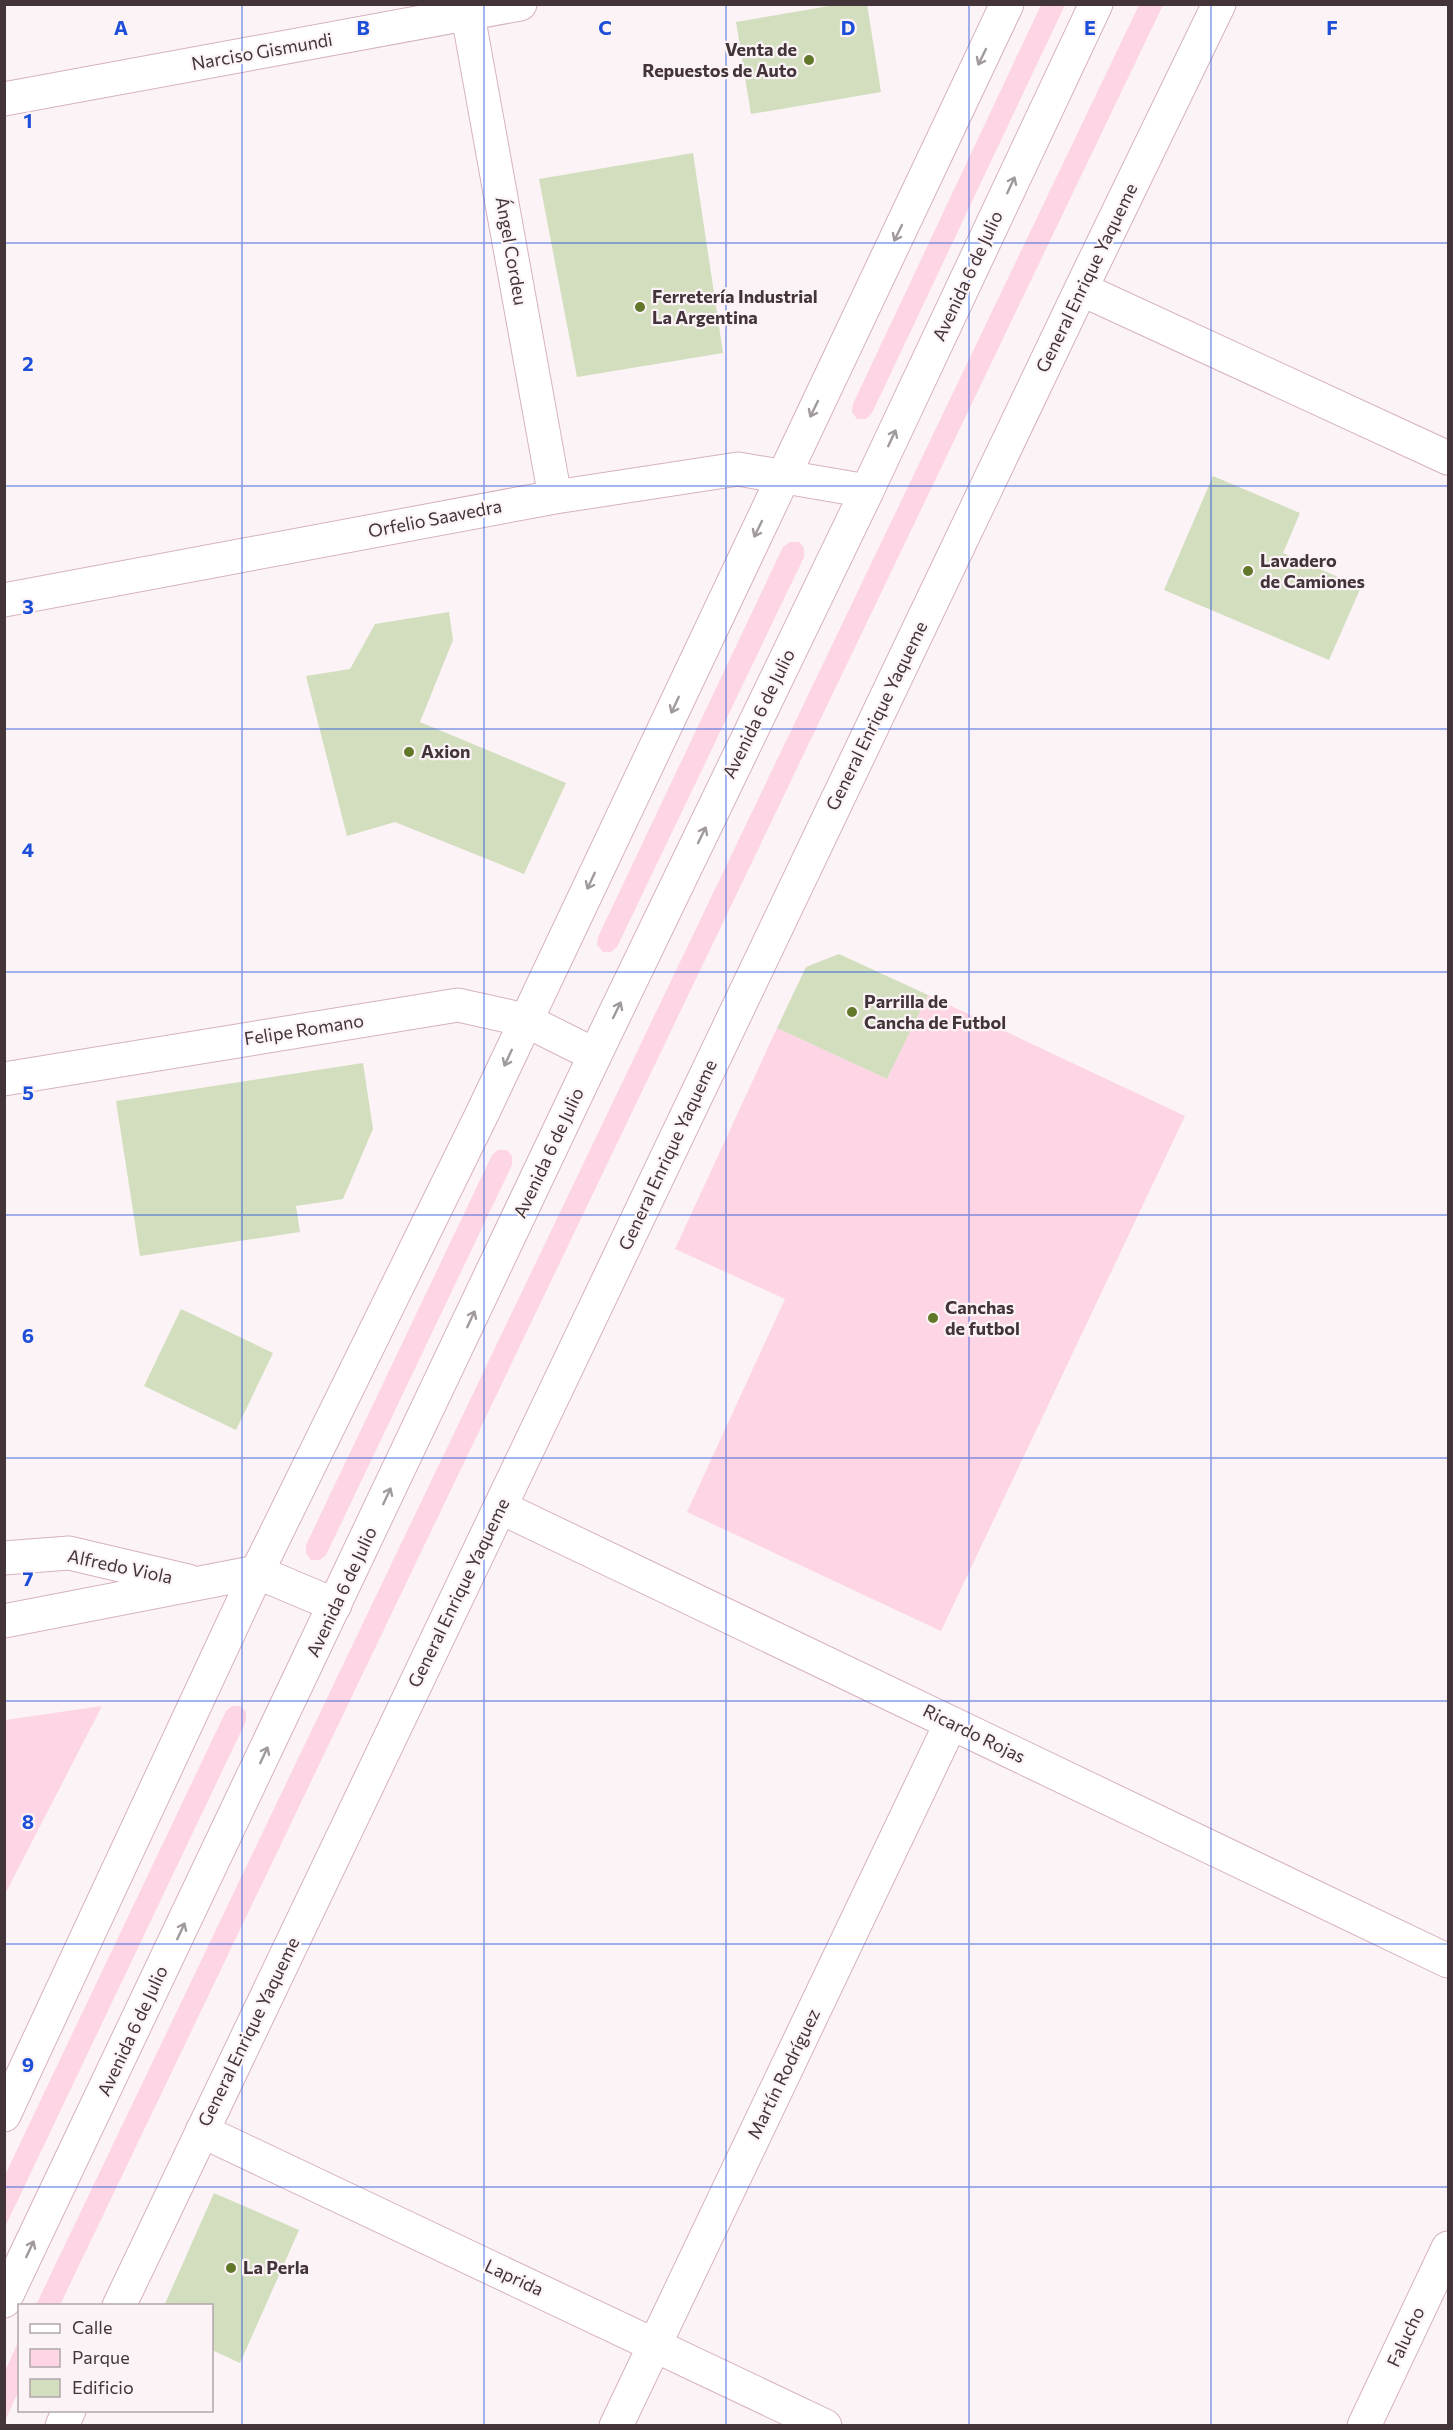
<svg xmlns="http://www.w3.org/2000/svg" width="1453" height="2430" font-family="Commissioner,sans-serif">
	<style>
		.green { fill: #fed5e4 }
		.building { fill: #d2debd }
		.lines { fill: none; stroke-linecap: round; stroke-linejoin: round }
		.minor-casing { stroke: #d6b2bf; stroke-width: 35 }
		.major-casing { stroke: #d6b2bf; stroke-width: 35 }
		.minor { stroke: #fff; stroke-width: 33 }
		.major { stroke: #fff; stroke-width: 33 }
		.oneway { stroke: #a09a9c }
		.grid { fill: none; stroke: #1d4ed8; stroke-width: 1.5; stroke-opacity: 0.55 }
		.poi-dot { fill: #617829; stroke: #fbf3f6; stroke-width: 2 }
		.labels { text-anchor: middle; stroke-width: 4.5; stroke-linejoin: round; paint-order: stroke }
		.poi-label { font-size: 18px; font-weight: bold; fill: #423439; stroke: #fbf3f6; text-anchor: start }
		.street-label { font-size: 18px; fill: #423439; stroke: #fbf3f6 }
		.grid-label { font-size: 20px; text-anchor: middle; font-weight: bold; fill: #1d4ed8; stroke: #fbf3f6; stroke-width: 4.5; stroke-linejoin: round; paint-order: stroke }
	</style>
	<rect width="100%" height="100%" fill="#fbf3f6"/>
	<path class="green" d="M1041,5H1065L872,413L866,419H857L852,412L853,404Z
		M1139,5H1163L60,2305H36Z
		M790,542H799L804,548V557L617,947L611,952H603L597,945L598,937L783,547Z
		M928,995L1185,1116L941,1631L687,1512L785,1299L675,1249L777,1028L887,1079Z
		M498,1150H507L512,1156V1165L326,1555L320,1560H311L306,1553V1545L492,1155Z
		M102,1706L5,1894V1720Z
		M232,1706H240L246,1712V1721L5,2227V2175L226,1711Z
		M19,2340V2390L5,2421V2371Z"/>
	<path class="building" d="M841,4H867L881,92L751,114L736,22Z
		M693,153L723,353L577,377L539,179Z
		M1213,476L1300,513L1283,553L1361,587L1329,660L1164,590Z
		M449,612L453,640L420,722L566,783L524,874L395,822L347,836L306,676L350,669L375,624Z
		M839,954L928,995L887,1079L777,1028L806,967Z
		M363,1063L373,1129L343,1199L296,1206L300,1232L140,1256L116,1101Z
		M181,1309L273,1353L236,1430L144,1386Z
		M214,2193L299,2230L240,2363L212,2350V2306H164Z"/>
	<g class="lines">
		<defs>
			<path id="minor" d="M466,4L555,497
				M4,99L520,4
				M1081,289L1448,458
				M4,600L555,497L738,469L867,491
				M4,1079L458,1005L525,1020L595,1055
				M500,1507L1448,1961
				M4,1558L69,1553L188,1581
				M4,1621L257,1572L335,1605
				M202,2131L825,2426
				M119,2306L1081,289L1219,4
				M62,2426L69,2410
				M616,2426L951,1723
				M1364,2426L1448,2248"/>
			<path id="major" d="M4,2115L257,1572L482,1114L1007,4
				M4,2301L595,1055L867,491L1096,4"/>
		</defs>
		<use href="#minor" class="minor-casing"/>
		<use href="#major" class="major-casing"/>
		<use href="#minor" class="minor"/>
		<use href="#major" class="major"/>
	</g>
	<defs><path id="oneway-shaft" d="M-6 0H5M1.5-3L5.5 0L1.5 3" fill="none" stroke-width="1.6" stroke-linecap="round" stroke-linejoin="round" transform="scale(1.5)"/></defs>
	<g class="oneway">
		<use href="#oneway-shaft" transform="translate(982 57) rotate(116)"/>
		<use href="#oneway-shaft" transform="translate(1011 185) rotate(-65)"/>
		<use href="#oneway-shaft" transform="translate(898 233) rotate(116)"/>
		<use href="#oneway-shaft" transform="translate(814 409) rotate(116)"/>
		<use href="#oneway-shaft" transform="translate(892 438) rotate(-65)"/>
		<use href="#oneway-shaft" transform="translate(758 529) rotate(116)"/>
		<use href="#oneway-shaft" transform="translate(675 705) rotate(115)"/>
		<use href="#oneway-shaft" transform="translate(702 835) rotate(-64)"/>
		<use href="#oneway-shaft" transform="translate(591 881) rotate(115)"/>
		<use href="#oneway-shaft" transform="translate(617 1010) rotate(-64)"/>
		<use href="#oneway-shaft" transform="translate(508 1058) rotate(115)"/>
		<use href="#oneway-shaft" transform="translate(471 1319) rotate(-65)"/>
		<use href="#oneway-shaft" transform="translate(387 1496) rotate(-65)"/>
		<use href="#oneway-shaft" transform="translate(264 1755) rotate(-65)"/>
		<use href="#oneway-shaft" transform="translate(181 1931) rotate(-65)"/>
		<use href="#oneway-shaft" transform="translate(30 2249) rotate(-65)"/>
	</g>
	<path class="grid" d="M242,4V2426M484,4V2426M726,4V2426M969,4V2426M1211,4V2426M4,243H1448M4,486H1448M4,729H1448M4,972H1448M4,1215H1448M4,1458H1448M4,1701H1448M4,1944H1448M4,2187H1448"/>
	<g class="poi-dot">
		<circle cx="809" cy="60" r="6"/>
		<circle cx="640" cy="307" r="6"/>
		<circle cx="1248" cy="571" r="6"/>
		<circle cx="409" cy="752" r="6"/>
		<circle cx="852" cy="1012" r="6"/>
		<circle cx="933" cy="1318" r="6"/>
		<circle cx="231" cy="2268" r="6"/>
	</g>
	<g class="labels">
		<g class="poi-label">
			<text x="797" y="56" text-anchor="end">Venta de<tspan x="797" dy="21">Repuestos de Auto</tspan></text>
			<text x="652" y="303">Ferretería Industrial<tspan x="652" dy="21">La Argentina</tspan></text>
			<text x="1260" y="567">Lavadero<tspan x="1260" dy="21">de Camiones</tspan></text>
			<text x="421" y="758">Axion</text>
			<text x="864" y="1008">Parrilla de<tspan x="864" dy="21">Cancha de Futbol</tspan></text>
			<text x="945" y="1314">Canchas<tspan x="945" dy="21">de futbol</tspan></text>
			<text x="243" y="2274">La Perla</text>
		</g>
		<g class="street-label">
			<text transform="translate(262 52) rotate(-10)" y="6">Narciso Gismundi</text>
			<text transform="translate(511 251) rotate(80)" y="6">Ángel Cordeu</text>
			<text transform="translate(968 276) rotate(-65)" y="6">Avenida 6 de Julio</text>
			<text transform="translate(1087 278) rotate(-64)" y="6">General Enrique Yaqueme</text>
			<text transform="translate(435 519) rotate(-11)" y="6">Orfelio Saavedra</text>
			<text transform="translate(759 714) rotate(-64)" y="6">Avenida 6 de Julio</text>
			<text transform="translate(877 716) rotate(-64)" y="6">General Enrique Yaqueme</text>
			<text transform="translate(304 1030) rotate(-9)" y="6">Felipe Romano</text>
			<text transform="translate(549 1153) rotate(-65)" y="6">Avenida 6 de Julio</text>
			<text transform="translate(668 1155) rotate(-65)" y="6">General Enrique Yaqueme</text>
			<text transform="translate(120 1567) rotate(12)" y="6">Alfredo Viola</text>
			<text transform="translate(342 1592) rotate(-65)" y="6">Avenida 6 de Julio</text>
			<text transform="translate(459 1593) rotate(-64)" y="6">General Enrique Yaqueme</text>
			<text transform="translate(974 1734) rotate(26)" y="6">Ricardo Rojas</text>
			<text transform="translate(133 2031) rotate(-65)" y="6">Avenida 6 de Julio</text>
			<text transform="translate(249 2032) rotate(-64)" y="6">General Enrique Yaqueme</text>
			<text transform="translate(784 2074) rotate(-64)" y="6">Martín Rodríguez</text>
			<text transform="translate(514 2278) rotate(25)" y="6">Laprida</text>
			<text transform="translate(1406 2337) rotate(-65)" y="6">Falucho</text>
		</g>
	</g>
	<g class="grid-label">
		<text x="121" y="35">A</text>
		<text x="363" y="35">B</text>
		<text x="605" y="35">C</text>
		<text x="848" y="35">D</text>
		<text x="1090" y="35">E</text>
		<text x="1332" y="35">F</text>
		<text x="28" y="128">1</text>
		<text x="28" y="371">2</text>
		<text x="28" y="614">3</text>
		<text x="28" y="857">4</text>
		<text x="28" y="1100">5</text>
		<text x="28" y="1343">6</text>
		<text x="28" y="1586">7</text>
		<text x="28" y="1829">8</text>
		<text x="28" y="2072">9</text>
	</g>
	<rect width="1453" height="2430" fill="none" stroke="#423439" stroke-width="12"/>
	<rect x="18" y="2304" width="195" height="108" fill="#fbf3f6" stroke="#b1a7aa" stroke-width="1.5"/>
	<rect x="30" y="2324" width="30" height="9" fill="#ffffff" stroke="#b1a7aa" stroke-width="1.5"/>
	<text x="72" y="2334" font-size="18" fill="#423439">Calle</text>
	<rect x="30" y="2349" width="30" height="18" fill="#fed5e4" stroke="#b1a7aa" stroke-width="1.5"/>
	<text x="72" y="2364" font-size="18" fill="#423439">Parque</text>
	<rect x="30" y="2379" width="30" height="18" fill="#d2debd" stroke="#b1a7aa" stroke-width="1.5"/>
	<text x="72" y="2394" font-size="18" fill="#423439">Edificio</text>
</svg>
